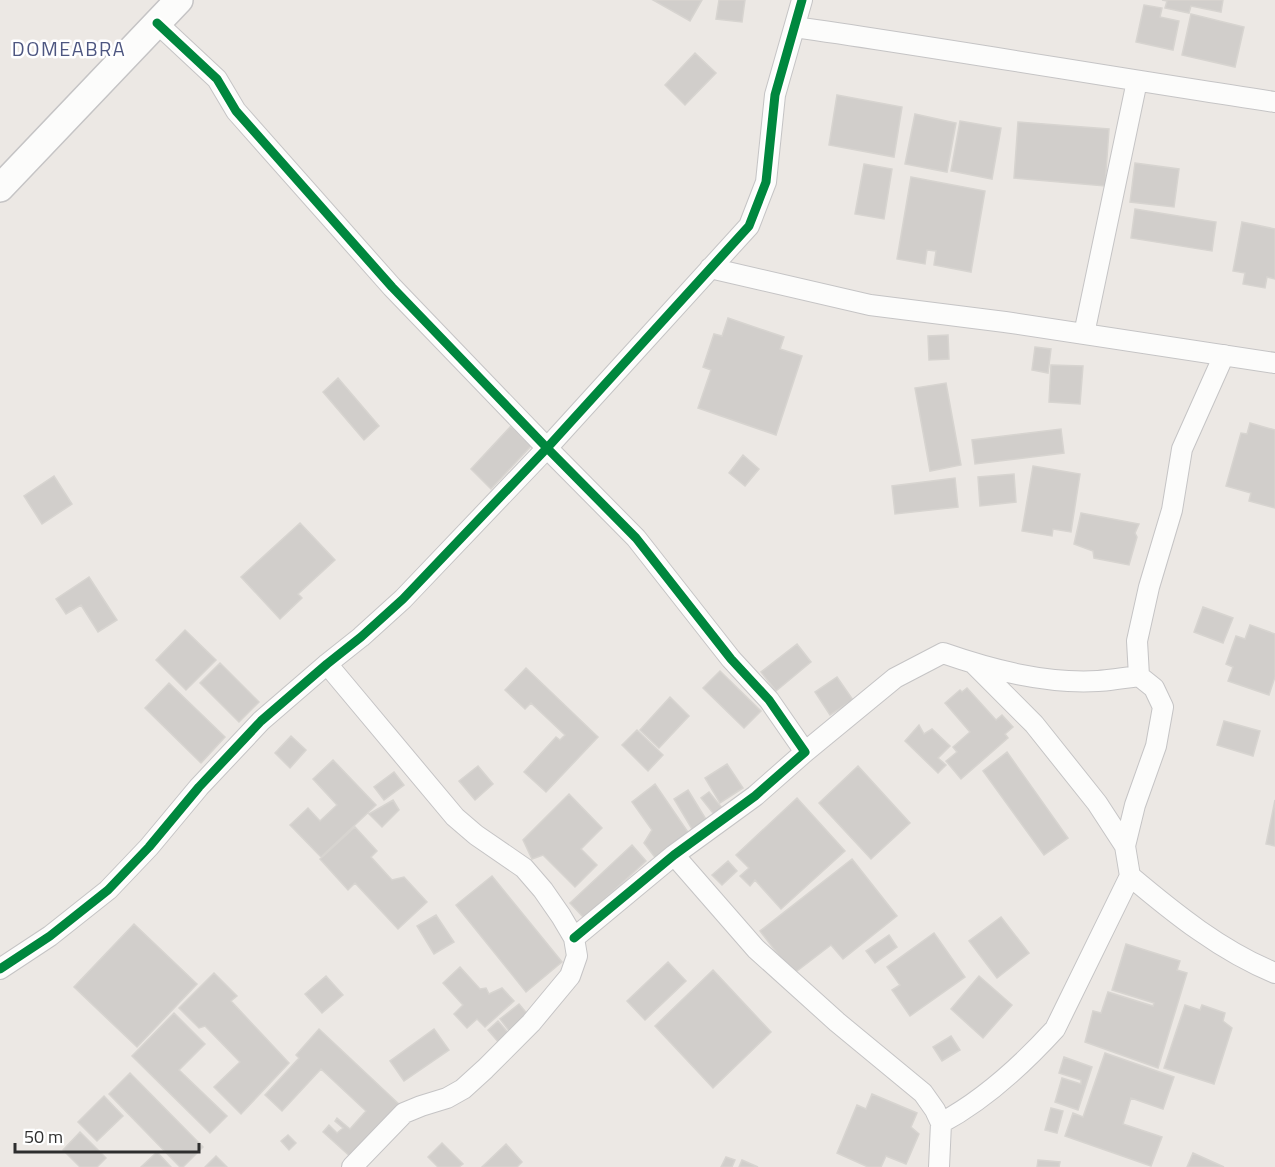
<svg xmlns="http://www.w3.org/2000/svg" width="1275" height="1167" font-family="'Titillium Web',sans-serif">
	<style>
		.building { fill: #d1cecb; stroke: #d7d4d0; stroke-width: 1.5 }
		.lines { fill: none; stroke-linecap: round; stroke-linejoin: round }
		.street-casing { stroke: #c5c4c5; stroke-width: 22 }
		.secondary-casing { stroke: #c5c4c5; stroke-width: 30 }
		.street { stroke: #fcfcfb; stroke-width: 20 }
		.secondary { stroke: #fcfcfb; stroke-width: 27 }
		.cycleway-casing { stroke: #fff; stroke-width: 13 }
		.cycleway { stroke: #00873e; stroke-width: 9 }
		.labels { text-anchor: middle; stroke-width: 5; stroke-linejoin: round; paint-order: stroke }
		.quarter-label { font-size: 20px; letter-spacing: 1.5px; fill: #4d5680; stroke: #fff }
	</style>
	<rect width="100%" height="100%" fill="#ece8e4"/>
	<path class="building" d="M653,0H702L690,21Z
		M719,0H745L742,22L716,19Z
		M1162,0H1223L1221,12L1191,6L1189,13L1165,8L1167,1Z
		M1144,5L1162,8L1160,17L1179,21L1173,50L1136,42Z
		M1191,14L1244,27L1235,67L1182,55Z
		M695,53L716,73L685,105L665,85Z
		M837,95L902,107L894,157L829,145Z
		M915,114L956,123L947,172L905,164Z
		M960,121L1001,128L992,179L951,171Z
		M1018,122L1109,129L1105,186L1014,178Z
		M1135,163L1179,169L1174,207L1130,202Z
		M864,164L892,169L884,219L855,214Z
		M911,177L985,191L971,272L934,265L936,251L927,250L925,264L897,259Z
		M1135,209L1216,222L1212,251L1131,238Z
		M1242,222L1275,229V279L1267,277L1265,288L1243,284L1245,273L1233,271Z
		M728,318L784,337L780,349L802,356L776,435L698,408L711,370L703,367L714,334L722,336Z
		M948,335L949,359L929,360L928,336Z
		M1035,347L1051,349L1048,373L1032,370Z
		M1051,365L1083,366L1080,404L1049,402Z
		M338,378L379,426L364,440L323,392Z
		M946,383L961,465L930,471L915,388Z
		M1250,423L1275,430V508L1249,501L1251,493L1226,486L1241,433L1247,434Z
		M511,426L532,445L491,489L471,469Z
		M1061,429L1064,453L975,464L972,440Z
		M743,455L759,469L745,486L729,473Z
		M1033,466L1080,474L1071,532L1053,529L1052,536L1022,531Z
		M1014,474L1016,502L980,506L978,477Z
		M54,476L72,504L42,524L24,496Z
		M955,478L958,507L895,514L892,486Z
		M1081,513L1139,524L1135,533L1137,537L1129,565L1094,558L1093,551L1074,544Z
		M300,523L335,560L298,594L302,598L280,619L241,577Z
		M89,577L117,620L98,632L81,605L66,614L56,599Z
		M1203,607L1233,618L1223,643L1194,632Z
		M1250,625L1275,634V677L1269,695L1228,681L1233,667L1226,664L1236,636L1245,639Z
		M185,630L216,660L186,690L156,660Z
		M797,644L811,662L776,691L761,672Z
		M220,663L259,702L239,722L200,683Z
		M526,668L598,737L546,792L524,772L556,737L560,740L565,735L531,703L525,709L505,690Z
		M720,671L761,711L744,728L703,688Z
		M837,677L853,700L830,715L815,692Z
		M169,683L225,737L201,763L145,708Z
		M967,688L996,720L1002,715L1013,727L1005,734L1008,738L961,779L946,761L957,752L953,747L970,732L945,703L960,690L962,692Z
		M670,697L689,716L659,748L640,730Z
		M1224,721L1260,731L1253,756L1217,745Z
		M919,725L924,734L932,729L950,746L938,758L946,765L938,773L905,741Z
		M637,730L663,755L648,771L622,745Z
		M291,736L306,750L290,768L275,753Z
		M1007,752L1068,838L1044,855L983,771Z
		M333,760L376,805L321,857L290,825L308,808L320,821L337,805L313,779Z
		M727,764L743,788L720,803L705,778Z
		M478,766L493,784L475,800L459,781Z
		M858,766L910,823L871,859L819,803Z
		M394,772L404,785L384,800L374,787Z
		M655,784L690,835L657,860L644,843L652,830L632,802Z
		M688,790L707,821L692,829L674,799Z
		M709,792L722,808L716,817L701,798Z
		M569,794L602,828L581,849L597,865L575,887L543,855L532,859L523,840Z
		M797,798L845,851L781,909L755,880L750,886L740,876L749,868L736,855Z
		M393,800L399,810L382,827L369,814Z
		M1275,800V846L1266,844Z
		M355,827L377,851L371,857L392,880L404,877L427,902L398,929L355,883L348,890L320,859Z
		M632,845L646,861L584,918L570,903Z
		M852,859L897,916L843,959L831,945L793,974L760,931Z
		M728,861L737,871L722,885L712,875Z
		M492,876L562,962L526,992L456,905Z
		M436,915L454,942L434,954L417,926Z
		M1001,917L1029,953L997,978L969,941Z
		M134,924L197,984L137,1047L74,987Z
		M934,933L965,977L910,1016L892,990L900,985L887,967Z
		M889,935L897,947L875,963L866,951Z
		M1126,944L1180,961L1177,970L1187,973L1158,1068L1085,1042L1093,1011L1101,1013L1108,992L1153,1006L1154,1003L1112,990Z
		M668,962L686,981L645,1020L627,1001Z
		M460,967L480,989L486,988L489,994L502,988L514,1001L485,1027L477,1019L467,1028L454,1014L463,1005L443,983Z
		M713,970L771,1032L713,1088L655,1026Z
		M214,973L237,996L231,1001L289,1063L241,1114L214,1087L240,1062L205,1026L199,1028L179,1008Z
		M326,976L343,995L322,1013L305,994Z
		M979,976L1012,1005L983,1038L951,1009Z
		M519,1004L529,1016L510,1032L500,1019Z
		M1185,1005L1200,1010L1202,1005L1225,1013L1223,1021L1232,1028L1214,1084L1164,1068Z
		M174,1013L205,1044L179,1070L227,1116L210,1133L132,1056Z
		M498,1021L510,1035L500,1044L488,1030Z
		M319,1029L402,1107L353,1159L323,1132L329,1125L337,1133L343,1128L335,1121L337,1118L350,1129L366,1111L321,1069L282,1111L265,1095L299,1058L296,1055Z
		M434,1029L449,1050L404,1081L390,1061Z
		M951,1036L960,1050L942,1061L933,1047Z
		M1105,1053L1174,1077L1163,1109L1131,1098L1123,1124L1162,1137L1151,1166L1065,1136L1073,1113L1083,1117Z
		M1064,1057L1092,1067L1078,1110L1055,1102L1062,1078L1081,1084V1080L1059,1073Z
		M130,1073L203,1147L183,1167H180L109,1094Z
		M872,1094L917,1113L911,1127L919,1134L906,1164L886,1156L881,1167H868L837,1153L857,1105L866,1109Z
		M104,1096L123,1116L97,1141L78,1122Z
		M1051,1108L1063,1111L1057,1133L1045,1130Z
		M80,1132L106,1158L97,1167H80L63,1150Z
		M288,1135L296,1143L289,1150L281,1141Z
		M442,1143L463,1164L459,1167H438L428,1157Z
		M506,1144L522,1162L517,1167H482Z
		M157,1152L171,1167H141Z
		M1193,1153L1224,1167H1187Z
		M216,1156L227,1167H205Z
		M726,1157L735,1160L732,1167H721Z
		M742,1160L758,1167H739Z
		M1038,1160L1060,1162L1059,1167H1037Z"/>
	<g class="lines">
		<defs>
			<path id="street" d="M157,23L217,79L236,111L392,287L547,448L636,538L731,659L769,700L805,752L755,796L674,855L574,938
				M795,27C955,50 1115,78 1275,102
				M710,268L870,305L1005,322L1275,363
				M1084,334L1137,81
				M327,664L455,817L476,835L524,868L543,890L561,916L574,938L577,956L570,976L531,1023L485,1069L463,1089L447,1098L421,1106L404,1113L352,1167
				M974,664L1034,724L1097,803L1125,846
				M1139,676L1137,641L1149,587L1172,510L1182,449L1224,355
				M805,752L895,678L943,653C992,670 1045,684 1098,681C1111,680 1125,678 1139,676L1154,688L1163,707L1156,746L1135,805L1125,846L1130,876C1174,913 1221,951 1275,973
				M674,855L756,949L837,1022L923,1093L935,1110L941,1123L939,1167
				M0,969L50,936L108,890L149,847L199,787L261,721L327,664L361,637L403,599L547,448L749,226L766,182L775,95L802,0
				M941,1123C984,1100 1023,1064 1055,1029L1130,876"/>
			<path id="secondary" d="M0,188L179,0"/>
		</defs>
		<use href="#street" class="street-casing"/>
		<use href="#secondary" class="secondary-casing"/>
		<use href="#street" class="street"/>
		<use href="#secondary" class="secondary"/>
		<defs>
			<path id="cycleway" d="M157,23L217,79L236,111L392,287L547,448L636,538L731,659L769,700L805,752L755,796L674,855L574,938
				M0,969L50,936L108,890L149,847L199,787L261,721L327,664L361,637L403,599L547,448L749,226L766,182L775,95L802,0"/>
		</defs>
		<use href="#cycleway" class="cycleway-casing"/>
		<use href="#cycleway" class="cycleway"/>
	</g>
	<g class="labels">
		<g class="quarter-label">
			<text x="69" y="56">DOMEABRA</text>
		</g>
	</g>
	<path d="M15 1143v9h184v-9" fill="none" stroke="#2e2e2e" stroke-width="3"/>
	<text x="24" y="1143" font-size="18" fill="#2e2e2e" stroke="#ffffff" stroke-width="4.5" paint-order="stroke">50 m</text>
</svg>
